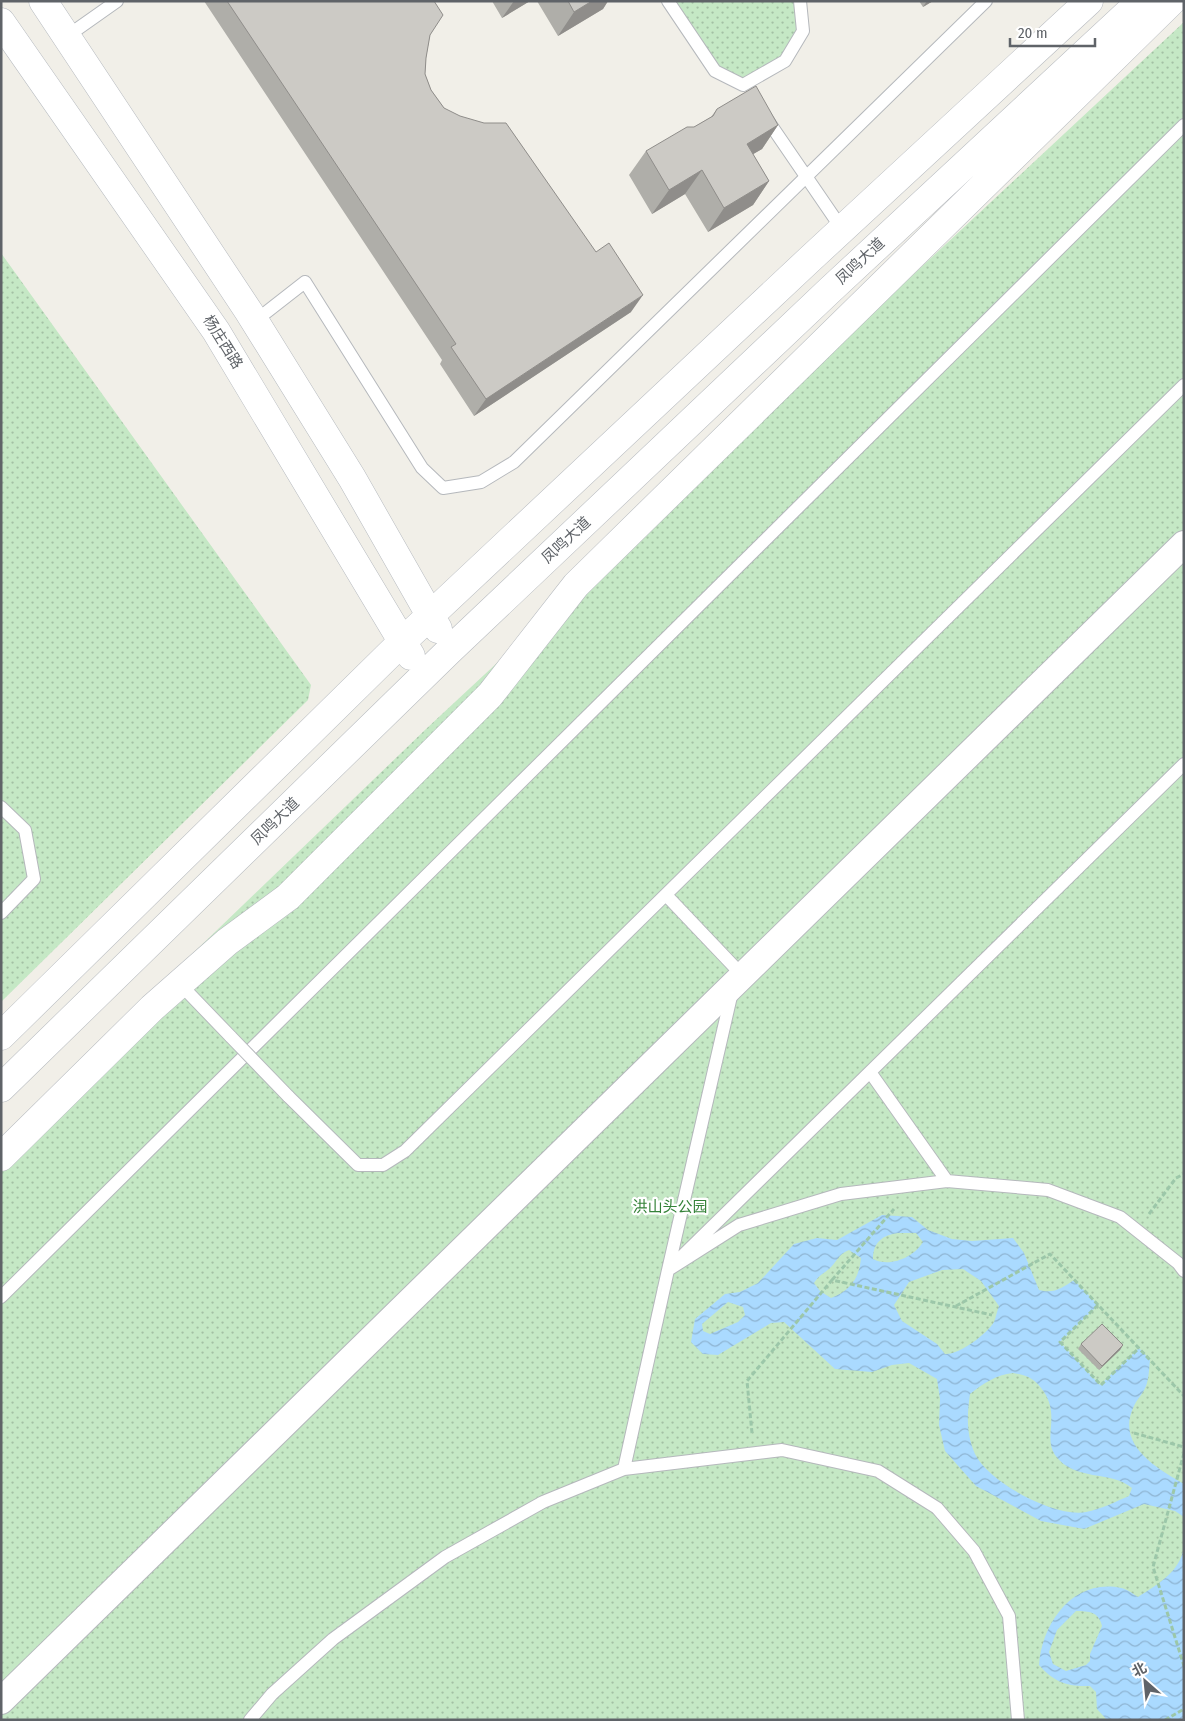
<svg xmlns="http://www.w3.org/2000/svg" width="1185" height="1721" font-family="'Fira Sans Condensed','Noto Sans SC',sans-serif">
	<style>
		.grass { fill: url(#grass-dots) }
		.water { fill: url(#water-waves); fill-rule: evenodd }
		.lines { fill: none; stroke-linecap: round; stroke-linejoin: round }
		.lane-casing { stroke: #b5b8bc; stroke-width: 14 }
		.street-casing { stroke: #b5b8bc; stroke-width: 28 }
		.secondary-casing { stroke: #b6babf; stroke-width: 29 }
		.path { stroke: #9cc7a9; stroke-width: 3; stroke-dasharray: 5 2.5; stroke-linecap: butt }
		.lane { stroke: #fff; stroke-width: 12 }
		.street { stroke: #fff; stroke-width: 26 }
		.secondary { stroke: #fff; stroke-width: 28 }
		.lane-bridge-casing { stroke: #b5b8bc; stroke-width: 14; stroke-linecap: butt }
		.lane-bridge { stroke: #fff; stroke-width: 12 }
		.wall { fill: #afaea9 }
		.shaded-wall { fill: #8f8d8a }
		.building { fill: #cccac5; stroke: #8f8d8a }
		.labels { text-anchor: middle; stroke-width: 4.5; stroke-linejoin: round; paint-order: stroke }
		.street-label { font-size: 15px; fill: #5f6368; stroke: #fff }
		.park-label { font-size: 15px; fill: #348238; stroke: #fff }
	</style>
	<defs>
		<pattern id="grass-dots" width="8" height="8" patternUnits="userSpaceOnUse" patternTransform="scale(1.25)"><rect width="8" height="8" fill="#c5e8c5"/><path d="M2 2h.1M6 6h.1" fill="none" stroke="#a3c0a4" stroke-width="1.8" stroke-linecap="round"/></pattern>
		<pattern id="water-waves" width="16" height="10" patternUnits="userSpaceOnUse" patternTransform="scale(1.25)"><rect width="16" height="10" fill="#aadaff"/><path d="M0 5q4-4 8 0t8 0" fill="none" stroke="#8eb4d2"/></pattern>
	</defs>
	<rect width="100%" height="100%" fill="#f1efe8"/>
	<path class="grass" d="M668,1H800L803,31L785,61L743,85L715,71Z
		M1184,22V1720H1V1138L426,729Z
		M1,253L311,685L308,700L1,1002Z"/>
	<path class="water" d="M882,1215L912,1217L928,1230L952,1239L972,1241L1013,1238L1024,1253L1039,1290C1054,1294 1062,1288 1074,1280L1098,1305L1060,1342L1100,1385L1139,1348L1150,1360C1149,1368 1149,1379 1146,1386C1143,1394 1137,1399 1134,1406C1115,1444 1156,1468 1184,1484V1517L1175,1511L1144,1504L1084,1529L1041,1521L976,1486L945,1451L939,1425L940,1399L937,1379L909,1363L892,1365L872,1372L835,1369L784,1322L771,1323L718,1355L703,1354L691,1342L695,1319L725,1294L740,1292L758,1283L794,1244L817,1238L837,1240ZM898,1233H916L923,1242C914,1257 890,1268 873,1259C873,1242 883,1235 898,1233ZM849,1250L861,1258C859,1279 850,1291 831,1298L820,1291L814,1283C819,1275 823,1274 829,1269C837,1262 838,1254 849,1250ZM963,1269L981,1281L999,1306C997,1311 996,1317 994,1322C987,1334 959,1355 945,1354L937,1344L902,1321L894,1305L909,1282L942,1270ZM728,1302L743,1307L745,1315L738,1322L710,1334L703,1331L702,1324ZM1013,1373C1029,1376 1035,1379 1044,1392C1060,1416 1043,1437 1055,1455C1074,1482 1111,1470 1132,1488L1129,1496C1115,1502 1101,1509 1086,1512C1055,1518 988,1482 975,1454C966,1434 967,1415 970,1394C984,1383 996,1375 1013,1373Z
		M1184,1547V1720H1107L1097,1709L1096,1692L1090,1686C1067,1687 1054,1682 1039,1665C1042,1622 1074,1578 1121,1588C1127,1589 1133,1594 1138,1597C1158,1584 1180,1572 1184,1547ZM1076,1611C1089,1611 1099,1612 1102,1626L1090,1654V1661L1086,1665L1066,1671L1053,1664L1049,1652L1057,1630Z"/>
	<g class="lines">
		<defs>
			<path id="lane" d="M668,1L715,71L743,85L785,61L803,31L800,1
				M66,37L117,1
				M766,118L842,229
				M255,321L305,282L422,468L443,488L481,482L514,462L986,1
				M1,807L25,830L34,879L1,913
				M666,895L743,976
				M180,984L231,1037
				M732,992L668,1270L1184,764
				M870,1072L947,1181
				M288,1096L358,1165H383L405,1151L1184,385
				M1,1297L1184,125
				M624,1469L668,1270L739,1225L841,1194L947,1181L1048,1190L1120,1217L1178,1263L1184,1271
				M250,1720L272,1694L333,1639L445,1557L543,1502L624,1469L782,1450L878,1471L937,1508L974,1551L1009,1616L1018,1720"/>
			<path id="street" d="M1,1701L1184,544"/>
			<path id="secondary" d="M43,1L249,312L352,478L438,629
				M1,22L216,331L411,656
				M1,1036L403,641L810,259L1089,1
				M1,1088L449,651L830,290L1141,1
				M1,1157L152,1008L227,942L288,897L490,695L576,585L1172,1"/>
		</defs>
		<use href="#lane" class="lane-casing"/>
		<use href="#street" class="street-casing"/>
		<use href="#secondary" class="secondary-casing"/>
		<path class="path" d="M1149,1214L1176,1178L1184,1174
			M832,1280L894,1209
			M1098,1305L1060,1342L1101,1385L1139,1348
			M956,1306L1050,1254L1184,1396
			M752,1433L747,1381L832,1280L992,1315
			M1134,1433L1184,1447
			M1184,1453L1153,1567L1184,1666
			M1165,1720L1184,1709"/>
		<use href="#lane" class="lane"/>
		<use href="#street" class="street"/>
		<use href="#secondary" class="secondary"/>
		<defs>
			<path id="lane-bridge" d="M231,1037L288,1096"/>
		</defs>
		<use href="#lane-bridge" class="lane-bridge-casing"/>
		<use href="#lane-bridge" class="lane-bridge"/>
	</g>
	<path class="wall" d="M204,1H434L430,35L426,58L425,74L431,90L444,108L631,312L474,416L440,364L442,360Z
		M492,1H530L502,18Z
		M537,1H608L603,9L558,36Z
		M919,1H933L923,7Z
		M717,109L778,125L762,149L753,154L769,181L753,205L708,232L685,194L652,214L629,175L646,151L694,127L711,117Z
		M1081,1344L1123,1345L1120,1350L1099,1370L1078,1349Z"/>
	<path class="shaded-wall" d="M514,1H530L502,18Z
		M592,1H608L603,9L558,36L574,12Z
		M927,1H933L923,7Z
		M778,125L762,149L731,167L747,144Z
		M702,170L685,194L652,214L669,190Z
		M769,181L753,205L708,232L724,208Z
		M643,295L631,312L474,416L486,399Z
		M1123,1345L1120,1350L1099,1370L1102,1366Z"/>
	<path class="building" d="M227,1H434L443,15L430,35L426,58L425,74L431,90L444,108L460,116L484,123H506L596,252L609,243L643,295L486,399L451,347L456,344Z
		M568,1H592L574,12Z
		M756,86L778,125L747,144L769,181L724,208L702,170L669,190L646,151L687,127H694L713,116L717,109Z
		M1102,1324L1123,1345L1102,1366L1081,1344Z"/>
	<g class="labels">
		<g class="street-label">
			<text transform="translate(860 261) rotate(-43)" y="5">凤鸣大道</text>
			<text transform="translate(223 342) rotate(58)" y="5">杨庄西路</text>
			<text transform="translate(566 540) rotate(-43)" y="5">凤鸣大道</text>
			<text transform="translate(275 821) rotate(-44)" y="5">凤鸣大道</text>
		</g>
		<g class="park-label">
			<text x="670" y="1212">洪山头公园</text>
		</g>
	</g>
	<rect width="1185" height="1721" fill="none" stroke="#5f6368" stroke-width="5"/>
	<g transform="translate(1145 1681) rotate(333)" stroke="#ffffff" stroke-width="4" paint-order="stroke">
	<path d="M0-4L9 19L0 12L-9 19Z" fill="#5f6368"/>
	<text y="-8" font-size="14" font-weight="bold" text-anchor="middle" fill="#5f6368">北</text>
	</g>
	<path d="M1010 38v8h85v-8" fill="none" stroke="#5f6368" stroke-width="2.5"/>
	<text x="1018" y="38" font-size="15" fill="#5f6368" stroke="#ffffff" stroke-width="4" paint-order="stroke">20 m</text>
</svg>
